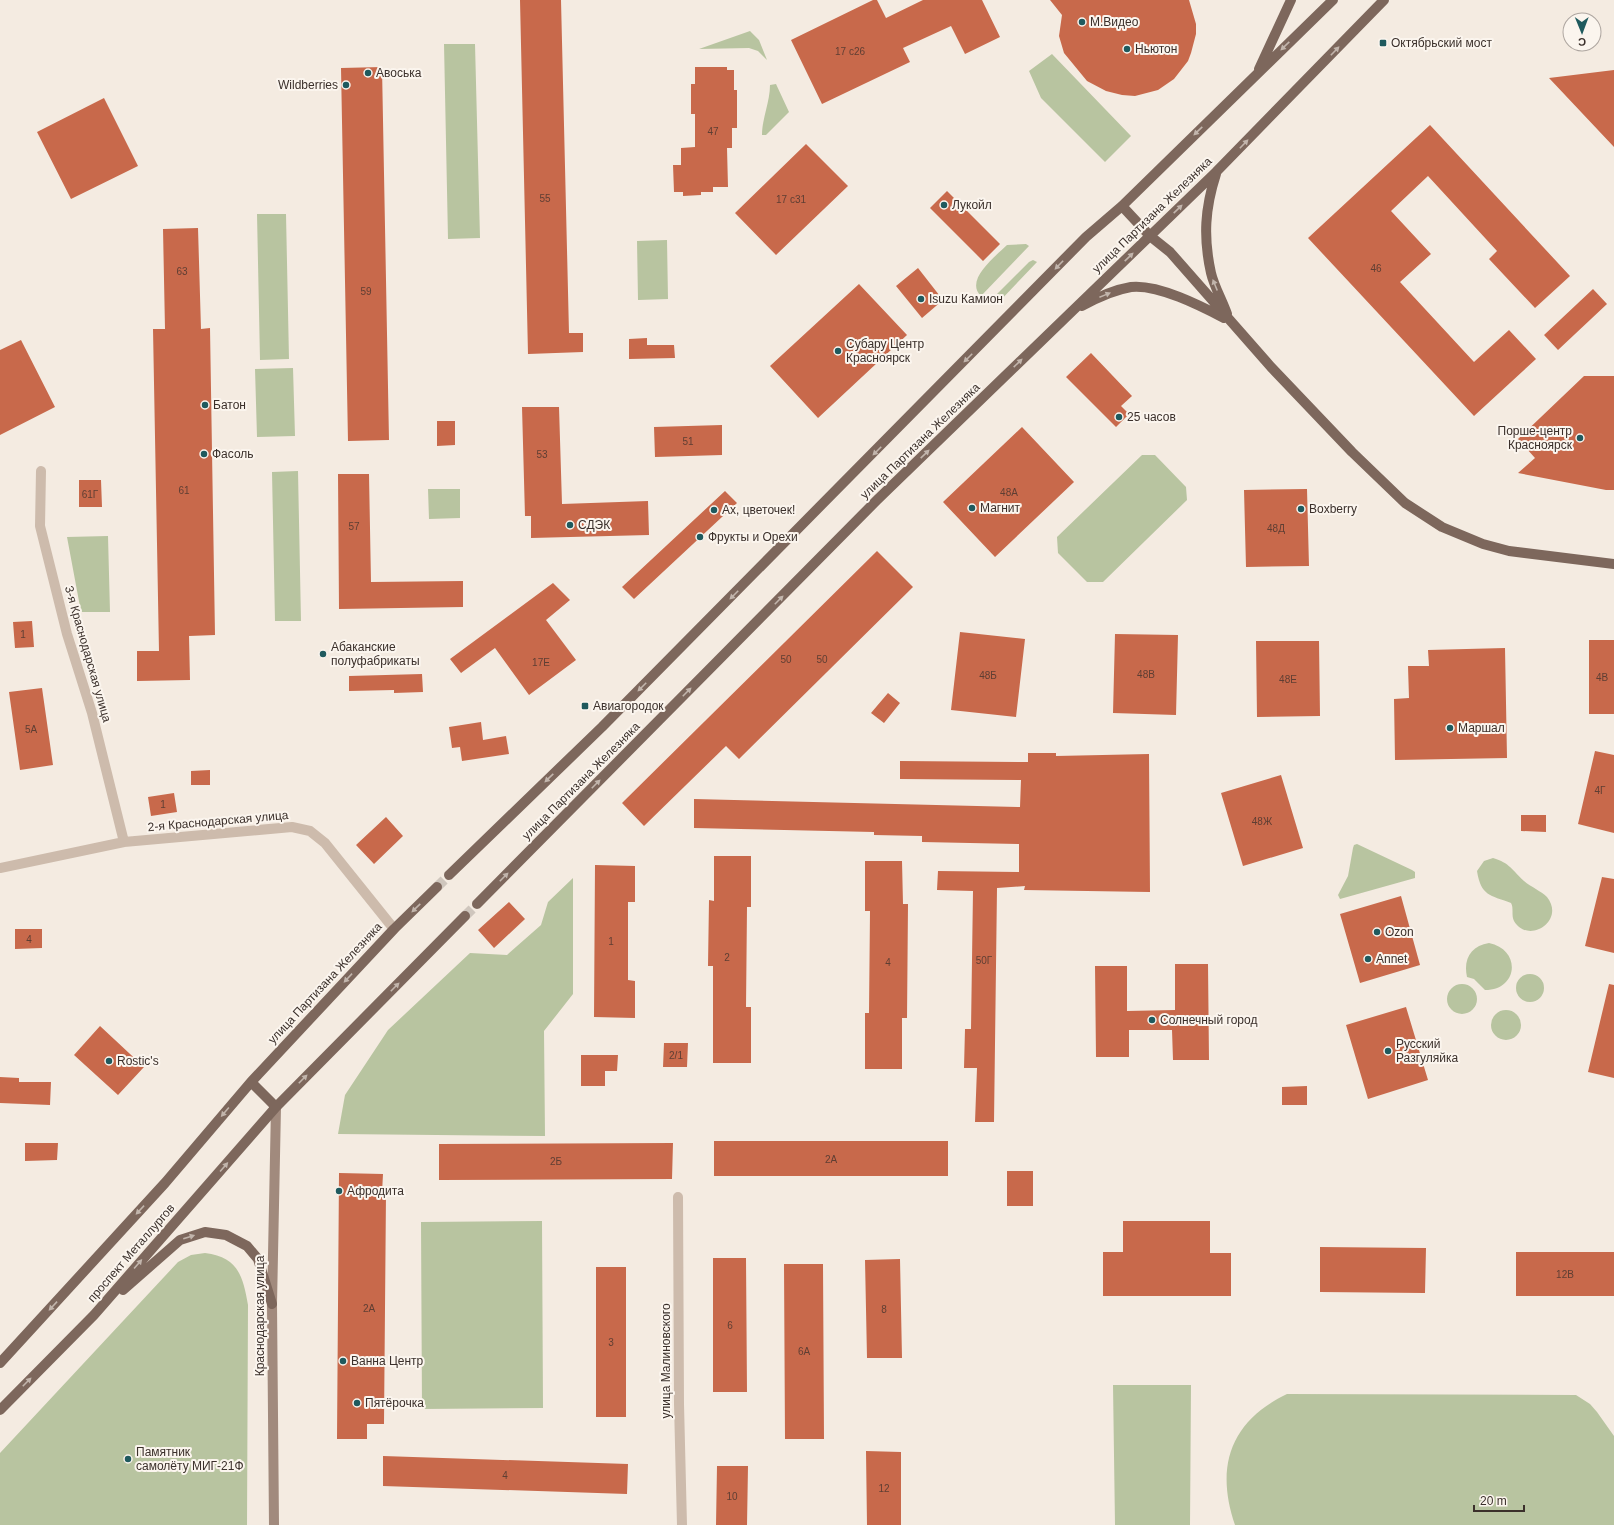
<svg xmlns="http://www.w3.org/2000/svg" width="1614" height="1525" font-family="Helvetica,sans-serif">
	<style>
		.green { fill: #b8c4a0 }
		.building { fill: #c8694b }
		.lines { fill: none; stroke-linecap: round; stroke-linejoin: round }
		.primary-tunnel { stroke: #cfc6bd; stroke-width: 10; stroke-dasharray: 10 5; stroke-linecap: butt }
		.minor { stroke: #cdbbac; stroke-width: 10 }
		.secondary { stroke: #a18a7d; stroke-width: 10 }
		.primary { stroke: #7d675c; stroke-width: 10 }
		.oneway { fill: #c2b5ac }
		.poi-dot { fill: #1f5a5e; stroke: #fbf5ee; stroke-width: 1.5 }
		.labels { text-anchor: middle; stroke-width: 4; stroke-linejoin: round; paint-order: stroke }
		.number-label { font-size: 10px; fill: #5e3e33 }
		.poi-label { font-size: 12px; fill: #3b302b; stroke: #fbf5ee; text-anchor: start }
		.street-label { font-size: 12px; fill: #3b302b; stroke: #fbf5ee }
	</style>
	<rect width="100%" height="100%" fill="#f4ebe1"/>
	<path class="green" d="M750,31L759,40L767,60L758,51L749,48L699,49Z
		M444,44H475L480,238L448,239Z
		M1052,54L1131,136L1105,162L1041,98L1029,71Z
		M776,84L789,112L766,135H762C762,118 770,102 770,85Z
		M257,214H286L289,359L260,360Z
		M667,240L668,299L638,300L637,241Z
		M1026,244L1029,246L981,296C964,280 996,256 1007,245Z
		M1033,260L1037,262L997,304L992,302L991,300L1029,262Z
		M293,368L295,436L257,437L255,369Z
		M1142,455H1155L1186,487L1187,500L1103,582H1087L1058,553L1057,537Z
		M298,471L301,621H275L272,472Z
		M428,489H460V518L429,519Z
		M108,536L110,612H81L67,537Z
		M1357,844L1412,870L1415,872V878L1340,899L1338,895L1348,876L1353,848L1354,845Z
		M1493,858C1510,863 1512,870 1524,881C1531,887 1541,891 1547,897C1566,921 1528,945 1514,921C1511,915 1514,908 1511,903C1490,895 1481,896 1477,871L1484,861Z
		M573,878V994L544,1031L545,1136L338,1134L345,1095L388,1030L470,953L507,955L541,925L548,902Z
		M1489,943C1522,950 1518,990 1485,990L1474,979L1467,977C1463,959 1471,946 1489,943Z
		M1516 988a14 14 0 1 1 28 0a14 14 0 1 1-28 0Z
		M1447 999a15 15 0 1 1 30 0a15 15 0 1 1-30 0Z
		M1491 1025a15 15 0 1 1 30 0a15 15 0 1 1-30 0Z
		M542,1221L543,1408L422,1409L421,1222Z
		M205,1253C238,1257 243,1276 248,1305L247,1525H0V1453L178,1262L191,1255Z
		M1113,1385H1191L1190,1525H1115Z
		M1287,1394L1576,1395L1590,1404L1597,1412L1614,1436V1525H1235C1215,1467 1230,1421 1287,1394Z"/>
	<path class="building" d="M520,0H561L569,333H583V352L528,354Z
		M873,0H877L886,18L923,0H982L1000,37L965,54L951,26L903,48L910,62L822,104L791,40Z
		M1050,0H1189L1196,24V34L1191,53L1188,61L1174,79L1158,90L1135,96L1122,95L1106,91L1087,81L1064,53L1059,36L1062,15Z
		M382,67L389,440L348,441L341,68Z
		M695,67H727V70H734V90H737V128H732V148H727L728,187H713V192H701V195L683,196V192H674L673,165H681V148L695,147V114H691V84H695Z
		M1614,70V147L1549,78Z
		M104,98L138,166L71,199L37,132Z
		M1430,125L1570,276L1535,308L1489,259L1497,251L1428,176L1391,211L1431,254L1400,282L1474,362L1509,330L1536,359L1474,416L1308,238Z
		M806,144L848,186L776,255L735,213Z
		M947,191L1000,244L983,261L930,208Z
		M198,228L201,329L210,328L215,635L189,636L190,680L137,681V651H159L153,329H165L163,229Z
		M918,268L943,300L922,318L896,286Z
		M859,284L907,335L818,418L770,366Z
		M1593,289L1607,304L1558,350L1544,335Z
		M647,338V345H674L675,358L629,359V339Z
		M21,340L55,407L0,435V350Z
		M1091,353L1132,396L1121,406L1129,414L1116,427L1066,377Z
		M1584,376H1614V490H1606L1518,473L1535,458L1518,439Z
		M522,407H559L562,504L648,501L649,535L531,538V516H525Z
		M437,421H455V445L437,446Z
		M722,425V455L655,457L654,427Z
		M1022,427L1074,482L995,557L943,502Z
		M338,474H369L371,582L463,581V607L339,609Z
		M79,480H101L102,507H79Z
		M1307,489L1309,566L1246,567L1244,490Z
		M725,491L737,503L634,599L622,587Z
		M877,551L913,587L739,759L726,746L644,826L622,803Z
		M553,583L570,600L546,620L576,660L529,695L495,648L461,673L450,659Z
		M32,621L34,647L15,648L13,622Z
		M960,632L1025,639L1016,717L951,710Z
		M1115,634L1178,635L1176,715L1113,713Z
		M1589,640H1614V714H1589Z
		M1256,641H1319L1320,716L1257,717Z
		M1505,648L1507,758L1395,760L1394,699L1409,698L1408,666H1429L1428,650Z
		M422,674L423,692L394,693V690L349,691V676Z
		M42,688L53,765L20,770L9,692Z
		M888,693L900,703L884,723L871,713Z
		M481,722L483,740L506,736L509,754L462,761L460,747L452,748L449,727Z
		M1595,751L1614,755V833L1578,824Z
		M1028,753H1056V756L1149,754L1150,892L1024,890L1025,886L997,888L994,1122H975L977,1068H964L965,1029H971L973,891L937,890L938,871L1019,872V844L922,842V836L874,835V832L694,828V799L1020,807L1021,780L900,779V761L1028,762Z
		M210,770V785H191V771Z
		M1281,775L1303,848L1243,866L1221,793Z
		M174,793L177,812L151,816L148,797Z
		M1521,815H1546V832L1521,831Z
		M386,817L403,836L374,864L356,845Z
		M714,856H751V907H747L746,1007H751V1063H713V966H708L709,900L714,901Z
		M865,861H902L903,904H908L907,1018H902V1069H865V1013H869L870,911H865Z
		M595,865L635,866V902H628V980L635,981V1018L594,1017Z
		M1602,877L1614,879V953L1585,946Z
		M1401,896L1420,965L1360,983L1340,914Z
		M509,902L525,919L494,948L478,930Z
		M15,929H42V948L15,949Z
		M1175,964H1208L1209,1060H1173L1172,1030H1129V1057H1096L1095,966H1127V1011L1175,1010Z
		M1609,984L1614,985V1078L1588,1072Z
		M1406,1007L1428,1080L1368,1099L1346,1025Z
		M100,1026L144,1067L118,1095L74,1055Z
		M664,1043H688L687,1067H663Z
		M581,1055H618L617,1071H605V1086H581Z
		M0,1077L19,1078V1082H51L50,1105L0,1103Z
		M1307,1086V1105H1282V1087Z
		M714,1141H948V1176H714Z
		M25,1143H58L57,1160L25,1161Z
		M673,1143L672,1179L439,1180V1144Z
		M1007,1171H1033V1206H1007Z
		M339,1173L383,1174L382,1193H386L384,1424H367V1439H337Z
		M1123,1221H1210V1253H1231V1296H1103V1252H1123Z
		M1320,1247L1426,1248L1425,1293L1320,1292Z
		M1516,1252H1614V1296H1516Z
		M713,1258H746L747,1392H713Z
		M900,1259L902,1358H867L865,1260Z
		M784,1264H823L824,1439H785Z
		M596,1267H626V1417H596Z
		M866,1451L901,1452V1525H867Z
		M383,1456L628,1464L627,1494L383,1486Z
		M717,1466H748L747,1525H716Z"/>
	<g class="lines">
		<path class="primary-tunnel" d="M437,887L449,875
			M465,916L477,904"/>
		<path class="minor" d="M41,471L40,526L67,634L92,713L124,842
			M0,868L124,842L292,827L310,831L325,843L394,929
			M678,1197L679,1404L682,1525"/>
		<path class="secondary" d="M274,1525L272,1304L276,1107"/>
		<path class="primary" d="M1259,69L1291,0
			M1216,174C1205,208 1203,237 1211,273C1214,286 1222,300 1227,314
			M1122,206L1150,236L1170,252L1271,367L1352,452L1405,503L1442,527L1483,544L1509,551L1614,564
			M1082,306C1098,297 1113,290 1131,287C1158,284 1201,306 1224,318
			M449,875L602,727L1086,237L1122,206L1333,0
			M477,904L877,500L1216,172L1384,0
			M251,1082L276,1107
			M123,1290L180,1240L205,1232L226,1235L247,1246L258,1259L272,1304
			M0,1363L165,1183L251,1082L394,929L437,887
			M0,1410L94,1315L276,1107L465,916"/>
	</g>
	<defs><path id="oneway-solid" d="M-6-.8H1V-3.2L6.5 0L1 3.2V.8H-6Z"/></defs>
	<g class="oneway">
		<use href="#oneway-solid" transform="translate(1285 46) rotate(136)"/>
		<use href="#oneway-solid" transform="translate(1335 51) rotate(-46)"/>
		<use href="#oneway-solid" transform="translate(1198 131) rotate(136)"/>
		<use href="#oneway-solid" transform="translate(1244 144) rotate(-46)"/>
		<use href="#oneway-solid" transform="translate(1178 209) rotate(-44)"/>
		<use href="#oneway-solid" transform="translate(1129 257) rotate(-44)"/>
		<use href="#oneway-solid" transform="translate(1059 265) rotate(134)"/>
		<use href="#oneway-solid" transform="translate(1215 285) rotate(-112)"/>
		<use href="#oneway-solid" transform="translate(1105 295) rotate(-22)"/>
		<use href="#oneway-solid" transform="translate(968 358) rotate(135)"/>
		<use href="#oneway-solid" transform="translate(1018 363) rotate(-44)"/>
		<use href="#oneway-solid" transform="translate(877 451) rotate(135)"/>
		<use href="#oneway-solid" transform="translate(925 454) rotate(-44)"/>
		<use href="#oneway-solid" transform="translate(734 595) rotate(135)"/>
		<use href="#oneway-solid" transform="translate(779 600) rotate(-45)"/>
		<use href="#oneway-solid" transform="translate(642 687) rotate(135)"/>
		<use href="#oneway-solid" transform="translate(687 692) rotate(-45)"/>
		<use href="#oneway-solid" transform="translate(549 778) rotate(136)"/>
		<use href="#oneway-solid" transform="translate(596 784) rotate(-45)"/>
		<use href="#oneway-solid" transform="translate(504 877) rotate(-45)"/>
		<use href="#oneway-solid" transform="translate(416 908) rotate(136)"/>
		<use href="#oneway-solid" transform="translate(348 978) rotate(133)"/>
		<use href="#oneway-solid" transform="translate(395 987) rotate(-45)"/>
		<use href="#oneway-solid" transform="translate(303 1079) rotate(-45)"/>
		<use href="#oneway-solid" transform="translate(225 1112) rotate(130)"/>
		<use href="#oneway-solid" transform="translate(224 1167) rotate(-49)"/>
		<use href="#oneway-solid" transform="translate(140 1210) rotate(133)"/>
		<use href="#oneway-solid" transform="translate(189 1237) rotate(-17)"/>
		<use href="#oneway-solid" transform="translate(138 1264) rotate(-49)"/>
		<use href="#oneway-solid" transform="translate(53 1306) rotate(133)"/>
		<use href="#oneway-solid" transform="translate(27 1382) rotate(-45)"/>
	</g>
	<g class="poi-dot">
		<circle cx="1082" cy="22" r="4"/>
		<rect x="1379" y="39" width="8" height="8" rx="2"/>
		<circle cx="1127" cy="49" r="4"/>
		<circle cx="368" cy="73" r="4"/>
		<circle cx="346" cy="85" r="4"/>
		<circle cx="944" cy="205" r="4"/>
		<circle cx="921" cy="299" r="4"/>
		<circle cx="838" cy="351" r="4"/>
		<circle cx="205" cy="405" r="4"/>
		<circle cx="1119" cy="417" r="4"/>
		<circle cx="1580" cy="438" r="4"/>
		<circle cx="204" cy="454" r="4"/>
		<circle cx="972" cy="508" r="4"/>
		<circle cx="1301" cy="509" r="4"/>
		<circle cx="714" cy="510" r="4"/>
		<circle cx="570" cy="525" r="4"/>
		<circle cx="700" cy="537" r="4"/>
		<circle cx="323" cy="654" r="4"/>
		<rect x="581" y="702" width="8" height="8" rx="2"/>
		<circle cx="1450" cy="728" r="4"/>
		<circle cx="1377" cy="932" r="4"/>
		<circle cx="1368" cy="959" r="4"/>
		<circle cx="1152" cy="1020" r="4"/>
		<circle cx="1388" cy="1051" r="4"/>
		<circle cx="109" cy="1061" r="4"/>
		<circle cx="339" cy="1191" r="4"/>
		<circle cx="343" cy="1361" r="4"/>
		<circle cx="357" cy="1403" r="4"/>
		<circle cx="128" cy="1459" r="4"/>
	</g>
	<g class="labels">
		<g class="number-label">
			<text x="850" y="55">17 с26</text>
			<text x="713" y="135">47</text>
			<text x="545" y="202">55</text>
			<text x="791" y="203">17 с31</text>
			<text x="1376" y="272">46</text>
			<text x="182" y="275">63</text>
			<text x="366" y="295">59</text>
			<text x="688" y="445">51</text>
			<text x="542" y="458">53</text>
			<text x="184" y="494">61</text>
			<text x="1009" y="496">48А</text>
			<text x="90" y="498">61Г</text>
			<text x="354" y="530">57</text>
			<text x="1276" y="532">48Д</text>
			<text x="23" y="638">1</text>
			<text x="786" y="663">50</text>
			<text x="822" y="663">50</text>
			<text x="541" y="666">17Е</text>
			<text x="1146" y="678">48В</text>
			<text x="988" y="679">48Б</text>
			<text x="1602" y="681">4В</text>
			<text x="1288" y="683">48Е</text>
			<text x="31" y="733">5А</text>
			<text x="1600" y="794">4Г</text>
			<text x="163" y="808">1</text>
			<text x="1262" y="825">48Ж</text>
			<text x="29" y="943">4</text>
			<text x="611" y="945">1</text>
			<text x="727" y="961">2</text>
			<text x="984" y="964">50Г</text>
			<text x="888" y="966">4</text>
			<text x="676" y="1059">2/1</text>
			<text x="831" y="1163">2А</text>
			<text x="556" y="1165">2Б</text>
			<text x="1565" y="1278">12В</text>
			<text x="369" y="1312">2А</text>
			<text x="884" y="1313">8</text>
			<text x="730" y="1329">6</text>
			<text x="611" y="1346">3</text>
			<text x="804" y="1355">6А</text>
			<text x="505" y="1479">4</text>
			<text x="884" y="1492">12</text>
			<text x="732" y="1500">10</text>
		</g>
		<g class="poi-label">
			<text x="1090" y="26">М.Видео</text>
			<text x="1391" y="47">Октябрьский мост</text>
			<text x="1135" y="53">Ньютон</text>
			<text x="376" y="77">Авоська</text>
			<text x="338" y="89" text-anchor="end">Wildberries</text>
			<text x="952" y="209">Лукойл</text>
			<text x="929" y="303">Isuzu Камион</text>
			<text x="846" y="348">Субару Центр<tspan x="846" dy="14">Красноярск</tspan></text>
			<text x="213" y="409">Батон</text>
			<text x="1127" y="421">25 часов</text>
			<text x="1572" y="435" text-anchor="end">Порше-центр<tspan x="1572" dy="14">Красноярск</tspan></text>
			<text x="212" y="458">Фасоль</text>
			<text x="980" y="512">Магнит</text>
			<text x="1309" y="513">Boxberry</text>
			<text x="722" y="514">Ах, цветочек!</text>
			<text x="578" y="529">СДЭК</text>
			<text x="708" y="541">Фрукты и Орехи</text>
			<text x="331" y="651">Абаканские<tspan x="331" dy="14">полуфабрикаты</tspan></text>
			<text x="593" y="710">Авиагородок</text>
			<text x="1458" y="732">Маршал</text>
			<text x="1385" y="936">Ozon</text>
			<text x="1376" y="963">Annet</text>
			<text x="1160" y="1024">Солнечный город</text>
			<text x="1396" y="1048">Русский<tspan x="1396" dy="14">Разгуляйка</tspan></text>
			<text x="117" y="1065">Rostic's</text>
			<text x="347" y="1195">Афродита</text>
			<text x="351" y="1365">Ванна Центр</text>
			<text x="365" y="1407">Пятёрочка</text>
			<text x="136" y="1456">Памятник<tspan x="136" dy="14">самолёту МИГ-21Ф</tspan></text>
		</g>
		<g class="street-label">
			<text transform="translate(1152 215) rotate(-44)" y="4">улица Партизана Железняка</text>
			<text transform="translate(920 441) rotate(-44)" y="4">улица Партизана Железняка</text>
			<text transform="translate(88 654) rotate(74)" y="4">3-я Краснодарская улица</text>
			<text transform="translate(581 781) rotate(-45)" y="4">улица Партизана Железняка</text>
			<text transform="translate(218 821) rotate(-5)" y="4">2-я Краснодарская улица</text>
			<text transform="translate(325 983) rotate(-47)" y="4">улица Партизана Железняка</text>
			<text transform="translate(131 1253) rotate(-49)" y="4">проспект Металлургов</text>
			<text transform="translate(260 1316) rotate(-90)" y="4">Краснодарская улица</text>
			<text transform="translate(666 1361) rotate(-90)" y="4">улица Малиновского</text>
		</g>
	</g>
	<g transform="translate(1582 32) rotate(179)"><circle r="19" fill="#fbf5ee" stroke="#aea6a0"/>
	<path d="M0-3L7 15L0 10L-7 15Z" fill="#1f5a5e"/>
	<text y="-6" font-size="11" font-weight="bold" text-anchor="middle" fill="#3b302b">С</text>
	</g>
	<path d="M1474 1505v6h50v-6" fill="none" stroke="#3b302b" stroke-width="2"/>
	<text x="1480" y="1505" font-size="12" fill="#3b302b" stroke="#fbf5ee" stroke-width="3" paint-order="stroke">20 m</text>
</svg>
